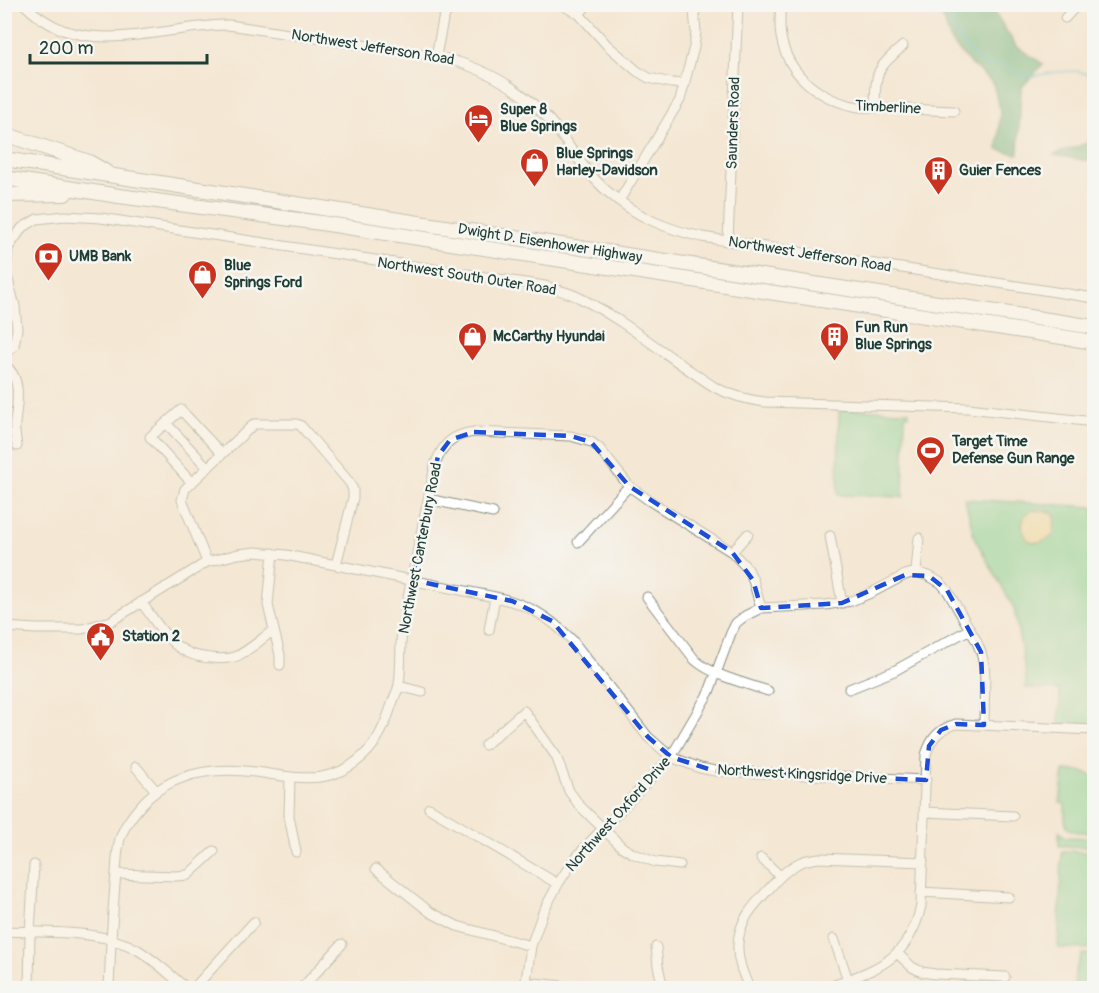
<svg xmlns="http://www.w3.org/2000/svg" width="1099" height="993" font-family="Pangolin,sans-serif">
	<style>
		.green { fill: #80d394; stroke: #508864; stroke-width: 1.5 }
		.forest { fill: #68b57e; stroke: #447959; stroke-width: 1.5 }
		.sand { fill: #eeda9e; stroke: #868c69; stroke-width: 1.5 }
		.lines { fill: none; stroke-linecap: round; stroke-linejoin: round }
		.stream { stroke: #4cb6ca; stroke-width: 1.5 }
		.minor-casing { stroke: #8a9284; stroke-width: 11 }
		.highway-casing { stroke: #8a9284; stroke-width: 16 }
		.minor { stroke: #fff; stroke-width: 9 }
		.highway { stroke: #fff; stroke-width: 14 }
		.marked { fill: none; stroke: #1d4ed8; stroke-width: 4.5; stroke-dasharray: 12 8; stroke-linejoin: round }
		.labels { text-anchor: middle; stroke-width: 5; stroke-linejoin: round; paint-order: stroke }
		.street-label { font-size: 15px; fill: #1f3d34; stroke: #f6f6f2 }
		.poi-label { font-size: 15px; font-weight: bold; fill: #1f3d34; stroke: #f6f6f2; text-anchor: start }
	</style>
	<rect width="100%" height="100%" fill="#f6f6f2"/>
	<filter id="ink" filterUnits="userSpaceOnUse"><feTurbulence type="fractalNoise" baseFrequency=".0167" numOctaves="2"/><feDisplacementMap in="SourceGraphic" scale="12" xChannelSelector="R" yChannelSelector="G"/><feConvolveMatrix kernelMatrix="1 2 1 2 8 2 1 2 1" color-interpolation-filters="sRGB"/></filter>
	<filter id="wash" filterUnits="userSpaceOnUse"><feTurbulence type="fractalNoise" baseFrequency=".008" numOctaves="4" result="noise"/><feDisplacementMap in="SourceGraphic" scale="24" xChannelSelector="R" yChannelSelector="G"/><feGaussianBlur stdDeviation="1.35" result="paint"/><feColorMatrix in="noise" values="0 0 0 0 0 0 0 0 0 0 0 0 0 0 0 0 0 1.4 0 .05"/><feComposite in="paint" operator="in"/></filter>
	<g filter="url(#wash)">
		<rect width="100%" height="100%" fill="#f4e7d4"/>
		<path class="green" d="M839,409L909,411V415H905L903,497L838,495Z
			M965,499L1094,507V674L1093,725L1059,724L1060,690L1026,688V676L1014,608L975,539Z
			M1064,771H1080L1094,776V833L1077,832L1067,828L1065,820V804L1060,803Z
			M1059,831L1065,837L1092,838L1094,835V847L1059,846Z
			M1062,851L1094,852V949L1058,948Z
			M1082,954H1094V988H1075C1073,973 1077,968 1082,954Z"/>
		<path class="forest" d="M934,5H990L1016,46L1043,64L1021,88L1018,154L998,150L1000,111L993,83L972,65L951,42L944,20Z
			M1094,129V162L1054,155L1087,143Z"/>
		<path class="sand" d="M1031,510L1052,512L1055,516L1054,535C1045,541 1038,545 1028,540C1020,529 1020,518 1031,510Z"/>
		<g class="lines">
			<path class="stream" d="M946,4C948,28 966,50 984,65L1003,64L1026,77L1057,72L1077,71L1094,76"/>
		</g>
	</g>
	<g filter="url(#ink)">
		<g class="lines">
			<defs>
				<path id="minor" d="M24,4C35,15 48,24 63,30C114,48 176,25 229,25L436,56C484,67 525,89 556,128C572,150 587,174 608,192C637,217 666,229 702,237L1094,298
					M560,4L579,14L607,45L637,71L649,78L671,83L685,84
					M781,4C780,15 779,26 781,37C788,76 822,101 859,107L954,111
					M579,14L588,4
					M1065,18L1078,4
					M436,56L443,20L450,4
					M875,107C876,71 875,70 903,46
					M619,201L680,100L694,47L696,32L694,11L689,4
					M728,241L738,4
					M4,354L14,346L17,329L15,306L6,273L8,248L22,228L37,219L65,216L101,218L545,286C556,290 569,292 580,298C628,322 671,360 716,388C733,396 747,400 765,402L968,408L1094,422
					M4,365C23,377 17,404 15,423C14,430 16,439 17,446
					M166,423L208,468
					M192,483L150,437L181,410L222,454
					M428,499L493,513
					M830,536L842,603
					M578,542L629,486
					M732,552L748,534
					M273,553L268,605L280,655V665
					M207,562L182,500L185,489L254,424H297L301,426L350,483L353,490V498L336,565
					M916,572L919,538
					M647,597L695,660C713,676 745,683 768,691
					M141,602C161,628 174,657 211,658C219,659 227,659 235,657C249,651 261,639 274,630
					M4,627L36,629H82L111,621L207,562L238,554L256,552L286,555L495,597C528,604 548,616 572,640L648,737L671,757L700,768L715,771L926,780
					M489,630L495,597
					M399,686L422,692
					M849,689L894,671L970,629
					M485,745L524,711L556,756L569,791L580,806L622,847L632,853L655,862L680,865
					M136,767L156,791
					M290,778L289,816L296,852
					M429,808L558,884
					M924,812L1013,816
					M761,858L780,876
					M376,869L430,912L457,926L531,946
					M116,874L176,876L188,875L214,851
					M921,892L1009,897
					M4,931C47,933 101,929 138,950C156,961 170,975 186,988
					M834,939L848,980
					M656,947L658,966L663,988
					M897,953L912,967L922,972L935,974L1005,977
					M525,982L582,988
					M29,988L30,932L34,865
					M109,988C110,954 112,919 115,884C117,869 116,853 120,839C125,823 137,809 148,798C177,772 217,767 255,772C300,778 334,788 369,750C381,736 387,719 393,701C395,696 398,690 399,684C402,665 399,645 403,625C412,572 425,518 435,465C443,443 452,435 474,432L571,436L591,442L599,448L629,486L650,501L732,552L748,569L753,580L761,608
					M194,988L254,922
					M302,988L342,944
					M525,988L531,946L543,912L558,884L573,861L588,844L671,757L709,692L731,633L736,623L745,616L761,608L825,605L851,601L873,592L905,575L916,572L929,576L941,583L947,590L976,640L981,652L984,664L985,677L984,725
					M749,988C743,974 737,960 738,944C739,920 754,905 769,889C777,879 786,870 797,864C803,860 811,859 819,858L923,862
					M827,988C875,969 908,962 921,906L926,755C931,738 939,729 956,724L1094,730"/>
				<path id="highway" d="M4,134L89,162L106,172
					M4,159L1094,327
					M4,178L119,196L321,223L1094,342
					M4,195L65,194"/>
			</defs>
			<use href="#minor" class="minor-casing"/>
			<use href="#highway" class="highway-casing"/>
			<use href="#minor" class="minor"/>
			<use href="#highway" class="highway"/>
		</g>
	</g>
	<path d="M0 0H1099V993H0ZM474,432L571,436L591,442L629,486L732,552L753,580L761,608L842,603L905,575L929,576L947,590L981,652L984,725L956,724L941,730L929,746L926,780L715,771L671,757L648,737L552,621L512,601L412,580L438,456L450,440Z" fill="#f4e7d4" fill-opacity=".55" fill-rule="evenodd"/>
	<path class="marked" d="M474,432L571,436L591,442L629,486L732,552L753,580L761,608L842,603L905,575L929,576L947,590L981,652L984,725L956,724L941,730L929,746L926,780L715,771L671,757L648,737L552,621L512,601L412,580L438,456L450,440Z"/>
	<defs>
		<symbol id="hotel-pin" viewBox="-11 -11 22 30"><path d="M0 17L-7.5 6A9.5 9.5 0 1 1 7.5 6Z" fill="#c8321e" stroke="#f6f6f2"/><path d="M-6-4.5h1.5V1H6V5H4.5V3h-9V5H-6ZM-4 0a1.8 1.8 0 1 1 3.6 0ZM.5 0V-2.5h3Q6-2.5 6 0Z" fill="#fff"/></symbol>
		<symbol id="shop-pin" viewBox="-11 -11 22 30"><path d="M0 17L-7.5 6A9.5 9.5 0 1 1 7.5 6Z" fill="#c8321e" stroke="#f6f6f2"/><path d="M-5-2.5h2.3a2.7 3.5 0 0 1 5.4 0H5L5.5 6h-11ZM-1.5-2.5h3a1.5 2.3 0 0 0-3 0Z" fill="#fff"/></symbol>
		<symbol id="building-pin" viewBox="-11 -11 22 30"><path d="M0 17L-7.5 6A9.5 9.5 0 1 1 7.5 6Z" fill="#c8321e" stroke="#f6f6f2"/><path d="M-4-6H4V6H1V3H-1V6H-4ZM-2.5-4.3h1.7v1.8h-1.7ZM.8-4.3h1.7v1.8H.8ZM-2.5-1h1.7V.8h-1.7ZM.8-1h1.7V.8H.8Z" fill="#fff"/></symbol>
		<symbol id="bank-pin" viewBox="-11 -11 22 30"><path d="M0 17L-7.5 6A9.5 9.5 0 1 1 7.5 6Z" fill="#c8321e" stroke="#f6f6f2"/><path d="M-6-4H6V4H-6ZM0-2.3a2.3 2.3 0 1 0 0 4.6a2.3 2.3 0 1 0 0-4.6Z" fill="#fff"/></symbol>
		<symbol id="stadium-pin" viewBox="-11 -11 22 30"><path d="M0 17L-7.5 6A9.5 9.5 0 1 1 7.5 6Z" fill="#c8321e" stroke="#f6f6f2"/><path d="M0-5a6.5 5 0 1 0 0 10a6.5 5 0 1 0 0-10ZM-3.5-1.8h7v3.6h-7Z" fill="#fff"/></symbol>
		<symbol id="civic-pin" viewBox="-11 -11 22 30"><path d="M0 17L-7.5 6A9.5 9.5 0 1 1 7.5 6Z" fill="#c8321e" stroke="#f6f6f2"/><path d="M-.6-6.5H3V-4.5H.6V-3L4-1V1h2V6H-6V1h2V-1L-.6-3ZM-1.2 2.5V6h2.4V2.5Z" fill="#fff"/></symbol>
	</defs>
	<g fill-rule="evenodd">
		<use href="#hotel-pin" x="462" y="102" width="33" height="45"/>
		<use href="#shop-pin" x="518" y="146" width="33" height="45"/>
		<use href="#building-pin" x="922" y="154" width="33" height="45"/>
		<use href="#bank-pin" x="32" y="240" width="33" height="45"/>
		<use href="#shop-pin" x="186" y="258" width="33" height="45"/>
		<use href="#shop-pin" x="456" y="320" width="33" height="45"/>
		<use href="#building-pin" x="818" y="320" width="33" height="45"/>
		<use href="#stadium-pin" x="914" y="434" width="33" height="45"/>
		<use href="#civic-pin" x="84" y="620" width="33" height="45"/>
	</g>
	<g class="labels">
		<g class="street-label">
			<text transform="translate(373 47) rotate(9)" y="5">Northwest Jefferson Road</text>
			<text transform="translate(888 107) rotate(3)" y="5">Timberline</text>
			<text transform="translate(733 123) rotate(-88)" y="5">Saunders Road</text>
			<text transform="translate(550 243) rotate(9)" y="5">Dwight D. Eisenhower Highway</text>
			<text transform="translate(810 254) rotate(9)" y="5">Northwest Jefferson Road</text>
			<text transform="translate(467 276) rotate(9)" y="5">Northwest South Outer Road</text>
			<text transform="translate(420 548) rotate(-79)" y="5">Northwest Canterbury Road</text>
			<text transform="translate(802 774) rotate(3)" y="5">Northwest Kingsridge Drive</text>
			<text transform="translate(618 814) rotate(-48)" y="5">Northwest Oxford Drive</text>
		</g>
		<g class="poi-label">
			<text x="500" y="114">Super 8<tspan x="500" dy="17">Blue Springs</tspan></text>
			<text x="556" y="158">Blue Springs<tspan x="556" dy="17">Harley-Davidson</tspan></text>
			<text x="959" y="175">Guier Fences</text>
			<text x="69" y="261">UMB Bank</text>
			<text x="224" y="270">Blue<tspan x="224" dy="17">Springs Ford</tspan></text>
			<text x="855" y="332">Fun Run<tspan x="855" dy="17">Blue Springs</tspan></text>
			<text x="493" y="341">McCarthy Hyundai</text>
			<text x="952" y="446">Target Time<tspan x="952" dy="17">Defense Gun Range</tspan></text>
			<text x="122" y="641">Station 2</text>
		</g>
	</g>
	<rect width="1099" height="993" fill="none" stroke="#f6f6f2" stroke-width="24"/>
	<path d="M30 54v9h177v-9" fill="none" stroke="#1f3d34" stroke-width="3"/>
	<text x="39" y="54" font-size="18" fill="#1f3d34" stroke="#f6f6f2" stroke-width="4.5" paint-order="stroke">200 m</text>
</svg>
